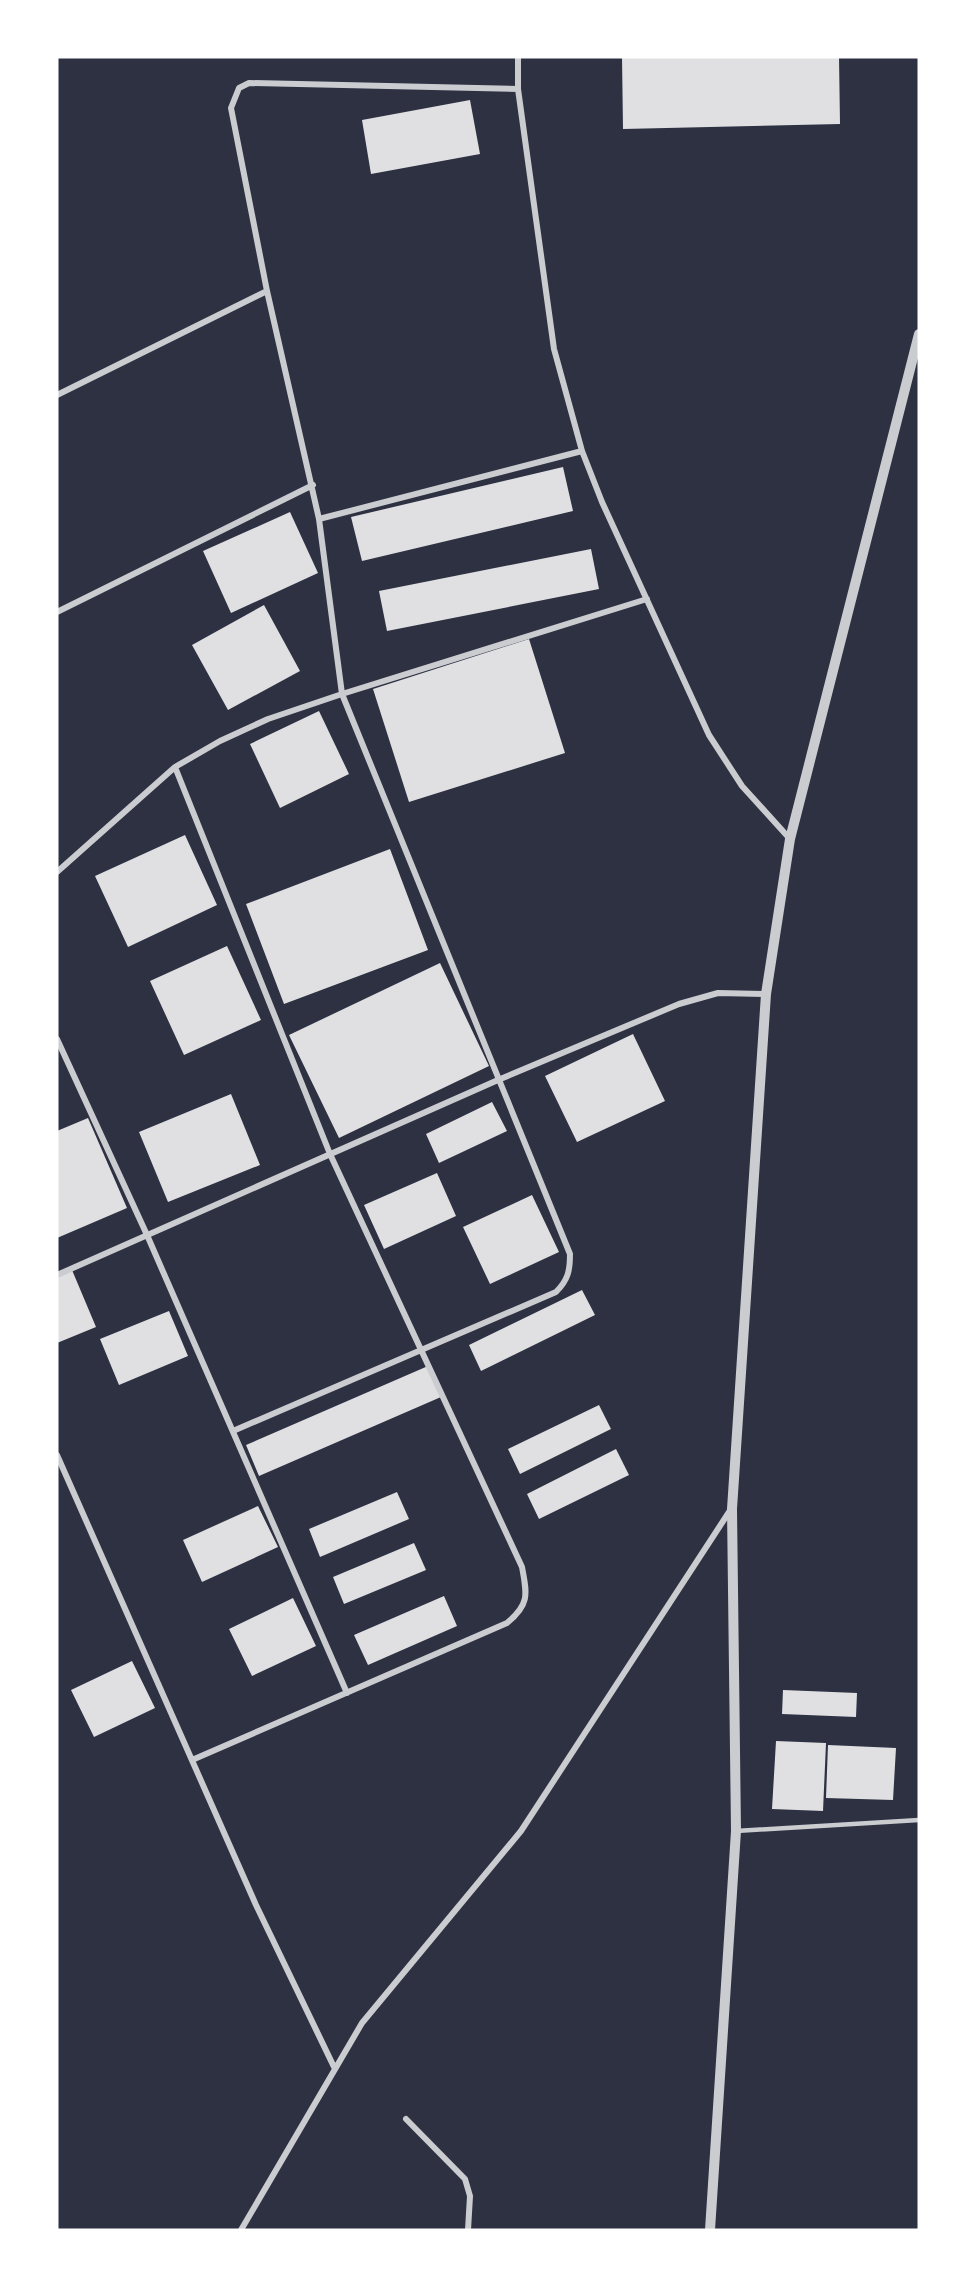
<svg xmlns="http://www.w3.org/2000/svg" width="976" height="2287" font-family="Raleway,sans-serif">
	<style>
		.building { fill: #e0e0e3 }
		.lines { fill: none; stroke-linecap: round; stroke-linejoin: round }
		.service { stroke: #caccd0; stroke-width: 4.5 }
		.minor { stroke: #caccd0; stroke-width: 6 }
		.tertiary { stroke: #caccd0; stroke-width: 10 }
	</style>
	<rect width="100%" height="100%" fill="#2d3142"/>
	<path class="building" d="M622,57H839L840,124L623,129Z
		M470,100L480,154L371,174L362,120Z
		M563,467L573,511L362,561L351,517Z
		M290,512L318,573L231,613L203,551Z
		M591,549L599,589L387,631L379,591Z
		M264,605L300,671L228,710L192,645Z
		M529,639L565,753L409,802L373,689Z
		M319,711L349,774L280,808L250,744Z
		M185,835L217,905L128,947L95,876Z
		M390,849L428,950L284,1004L246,904Z
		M227,946L261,1020L184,1055L150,981Z
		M440,963L489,1066L339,1138L289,1035Z
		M633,1034L665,1101L577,1142L545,1076Z
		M231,1094L260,1165L168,1202L139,1132Z
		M492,1102L507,1131L439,1163L426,1134Z
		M88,1118L127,1208L57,1238V1131Z
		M437,1173L456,1216L384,1249L364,1205Z
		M532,1195L559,1252L490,1284L463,1227Z
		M72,1270L96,1327L57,1343V1277Z
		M582,1290L595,1315L481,1371L469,1345Z
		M169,1311L188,1356L119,1385L100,1339Z
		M428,1366L441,1397L259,1476L246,1445Z
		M599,1405L611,1429L520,1474L508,1449Z
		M616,1449L629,1475L539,1519L527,1494Z
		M397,1492L409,1519L320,1557L309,1529Z
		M258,1506L278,1547L202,1582L183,1540Z
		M414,1543L426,1570L344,1604L333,1577Z
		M444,1596L457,1626L368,1665L354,1635Z
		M293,1598L316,1646L252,1676L229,1629Z
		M132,1661L155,1708L94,1737L71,1690Z
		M783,1690L857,1693L856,1717L782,1714Z
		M776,1741L826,1743L823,1811L772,1809Z
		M828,1745L896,1748L893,1800L826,1798Z"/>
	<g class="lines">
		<path class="service" d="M736,1831L919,1820"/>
		<path class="minor" d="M518,57V89L554,349L582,451L602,502L709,735L742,786L790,839
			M57,395L267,291
			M319,519L582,451
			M57,612L313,485
			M175,767L330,1154L522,1567C527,1594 530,1604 507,1623L192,1760
			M57,872L175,767L220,741L268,719L342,694L647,599
			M57,1039L147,1235L347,1693
			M57,1275L498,1080L679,1004L718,993L766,994
			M233,1431L556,1292C568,1280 570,1271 570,1254L342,694L319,519L267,291L231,108L239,88L249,83L518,89
			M57,1455L256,1905L334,2067
			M406,2119L465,2179L470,2196L468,2230
			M241,2230L362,2023L521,1831L731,1509"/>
		<path class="tertiary" d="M710,2230L736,1831L732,1509L766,994L790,839L919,334"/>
	</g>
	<rect width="976" height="2287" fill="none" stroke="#ffffff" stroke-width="117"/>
</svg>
